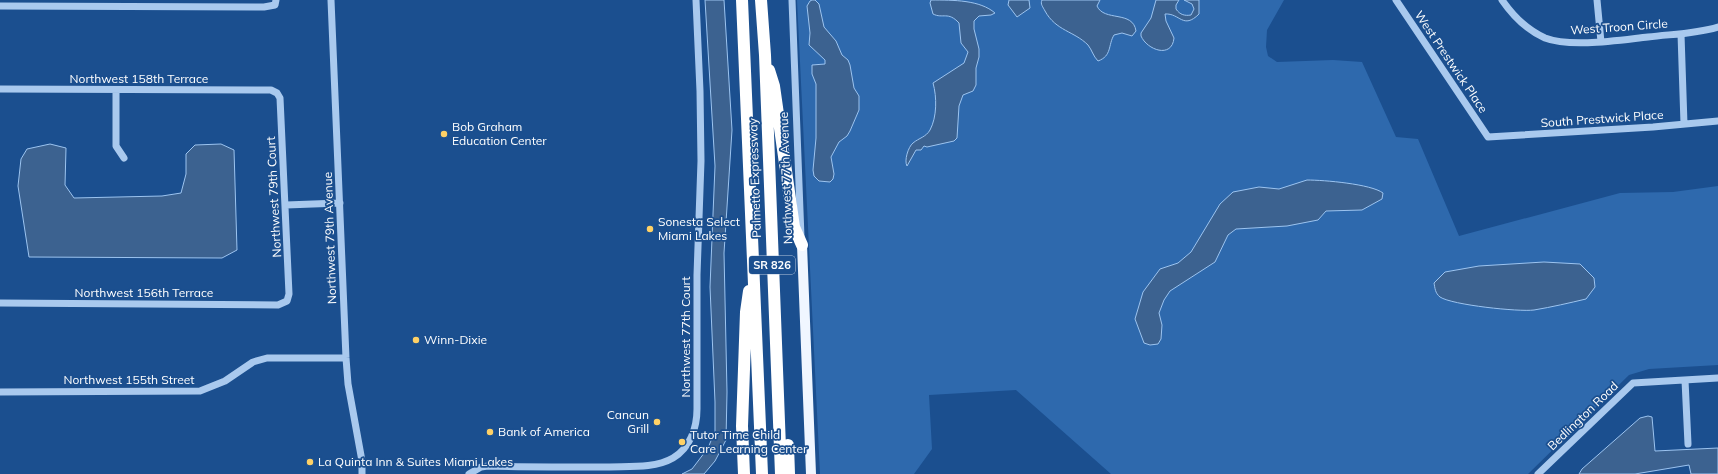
<svg xmlns="http://www.w3.org/2000/svg" width="1718" height="474" font-family="Mulish,sans-serif">
	<style>
		.green { fill: #2e69ad }
		.water { fill: #3c6290; stroke: #9cc4f0 }
		.lines { fill: none; stroke-linecap: round; stroke-linejoin: round }
		.minor { stroke: #a9c9ee; stroke-width: 7 }
		.major { stroke: #f0f6ff; stroke-width: 10 }
		.highway { stroke: #fff; stroke-width: 12 }
		.poi-dot { fill: #ffd166; stroke: #1b4f8f; stroke-width: 1.5 }
		.labels { text-anchor: middle; stroke-width: 3.5; stroke-linejoin: round; paint-order: stroke }
		.shield { fill: #1b4f8f; stroke: #bbcadd; stroke-width: 1 }
		.shield-label { font-size: 11px; font-weight: bold; fill: #fff }
		.street-label { font-size: 12px; fill: #fff; stroke: #1b4f8f }
		.poi-label { font-size: 12px; fill: #fff; stroke: #1b4f8f; text-anchor: start }
	</style>
	<rect width="100%" height="100%" fill="#1b4f8f"/>
	<path class="green" d="M797,0H1284L1267,30L1266,47L1268,56L1277,62L1333,60L1362,62L1396,137L1418,139L1459,236L1620,193L1673,192L1718,186V365L1649,369L1629,375L1528,474H1111L1016,390L929,395L932,449L914,474H820Z"/>
	<path class="water" d="M705,0H724L732,130L724,253L727,392L726,440L715,461L704,474H682L692,469L708,448L715,431V402L710,287L715,166Z
		M812,0H815L819,4L824,27L836,41L842,55L848,60L850,65L854,88L859,96V110L850,131L847,136L839,142L831,157L834,174L833,179L830,182L819,181L814,176L813,170L816,138V84L812,74V65L825,64V60L809,45L810,33L807,6L810,1Z
		M931,0C954,0 980,0 995,13L991,15L979,16L974,21V29L979,49V57L976,68V85L973,91L963,95L959,106L957,138L954,141L927,147L924,146L921,150H916L907,166C904,161 908,147 913,143C919,138 926,137 930,130C937,117 937,97 933,83L964,63L968,52L961,43L959,23C948,11 943,19 933,14L930,3Z
		M1009,0H1029L1030,8L1017,17L1008,5Z
		M1042,0H1100L1097,6C1104,22 1133,10 1136,31L1132,36L1122,33L1114,35C1108,45 1112,56 1098,61C1093,56 1092,50 1088,45C1074,31 1056,31 1045,11C1043,7 1040,4 1042,0Z
		M1156,0H1179L1176,5V9C1180,15 1185,16 1191,15L1194,9L1192,4L1184,0H1199V14C1183,30 1180,13 1165,14L1166,21L1174,38C1172,59 1147,50 1141,36V33L1151,18Z
		M50,144L66,148L65,185L74,198L162,196L181,193L186,174V154L195,145L221,144L234,150L237,250L222,258L29,257L18,186L21,159L27,149Z
		M1307,180C1324,180 1371,184 1383,193L1382,199L1362,210L1326,211L1318,220L1287,226L1236,229L1228,235L1215,262L1170,291L1164,300L1159,313L1162,325L1161,339L1158,344L1150,345L1144,343L1135,319L1143,292L1160,269L1178,263L1191,252L1220,204L1233,192L1259,187L1279,189Z
		M1544,262L1580,264L1594,278L1595,287L1586,299C1569,303 1552,307 1534,310C1519,312 1452,305 1440,297C1435,293 1435,288 1434,283L1445,272L1479,266Z
		M1648,416L1652,417L1655,451L1718,448V474H1691L1689,465L1635,474H1579L1582,469L1640,418Z"/>
	<g class="lines">
		<path class="minor" d="M331,0L346,358L348,384L362,461V474
			M792,0L801,237
			M1396,0L1488,137L1653,127L1718,121
			M1502,0C1513,16 1527,30 1545,38C1571,48 1620,40 1648,37C1672,34 1695,34 1718,27
			M1597,0L1601,42
			M0,6L264,7L275,5L276,0
			M1681,34L1684,124
			M0,89L271,90L277,93L280,98L289,294L287,301L278,305L0,303
			M116,91V146L124,158
			M286,205L340,203
			M1685,380L1688,444
			M0,392L200,391L225,381L253,362L267,358H346
			M469,474L481,467L488,466C528,467 567,467 607,467C627,466 654,469 673,458C690,448 697,428 697,409V275L701,161L700,91L696,0
			M1538,474L1633,383L1718,378"/>
		<path class="major" d="M802,245L811,474"/>
		<path class="highway" d="M742,0L762,474
			M761,0L765,55L781,474
			M769,70L774,86L794,227L802,245
			M788,445L789,474
			M744,474L742,426L746,312L749,291"/>
	</g>
	<g class="poi-dot">
		<circle cx="444" cy="134" r="4"/>
		<circle cx="650" cy="229" r="4"/>
		<circle cx="416" cy="340" r="4"/>
		<circle cx="657" cy="422" r="4"/>
		<circle cx="490" cy="432" r="4"/>
		<circle cx="682" cy="442" r="4"/>
		<circle cx="310" cy="462" r="4"/>
	</g>
	<g class="labels">
		<rect class="shield" x="749" y="256" width="46" height="18" rx="3"/>
		<g class="shield-label">
			<text x="772" y="269">SR 826</text>
		</g>
		<g class="street-label">
			<text transform="translate(1619 27) rotate(-4)" y="4">West Troon Circle</text>
			<text transform="translate(1451 62) rotate(56)" y="4">West Prestwick Place</text>
			<text x="139" y="83">Northwest 158th Terrace</text>
			<text transform="translate(1602 119) rotate(-4)" y="4">South Prestwick Place</text>
			<text transform="translate(755 178) rotate(-92)" y="4">Palmetto Expressway</text>
			<text transform="translate(786 178) rotate(-92)" y="4">Northwest 77th Avenue</text>
			<text transform="translate(274 197) rotate(-93)" y="4">Northwest 79th Court</text>
			<text transform="translate(330 238) rotate(-92)" y="4">Northwest 79th Avenue</text>
			<text x="144" y="297">Northwest 156th Terrace</text>
			<text transform="translate(686 337) rotate(-90)" y="4">Northwest 77th Court</text>
			<text x="129" y="384">Northwest 155th Street</text>
			<text transform="translate(1583 416) rotate(-44)" y="4">Bedlington Road</text>
		</g>
		<g class="poi-label">
			<text x="452" y="131">Bob Graham<tspan x="452" dy="14">Education Center</tspan></text>
			<text x="658" y="226">Sonesta Select<tspan x="658" dy="14">Miami Lakes</tspan></text>
			<text x="424" y="344">Winn-Dixie</text>
			<text x="649" y="419" text-anchor="end">Cancun<tspan x="649" dy="14">Grill</tspan></text>
			<text x="498" y="436">Bank of America</text>
			<text x="690" y="439">Tutor Time Child<tspan x="690" dy="14">Care Learning Center</tspan></text>
			<text x="318" y="466">La Quinta Inn &amp; Suites Miami Lakes</text>
		</g>
	</g>
</svg>
